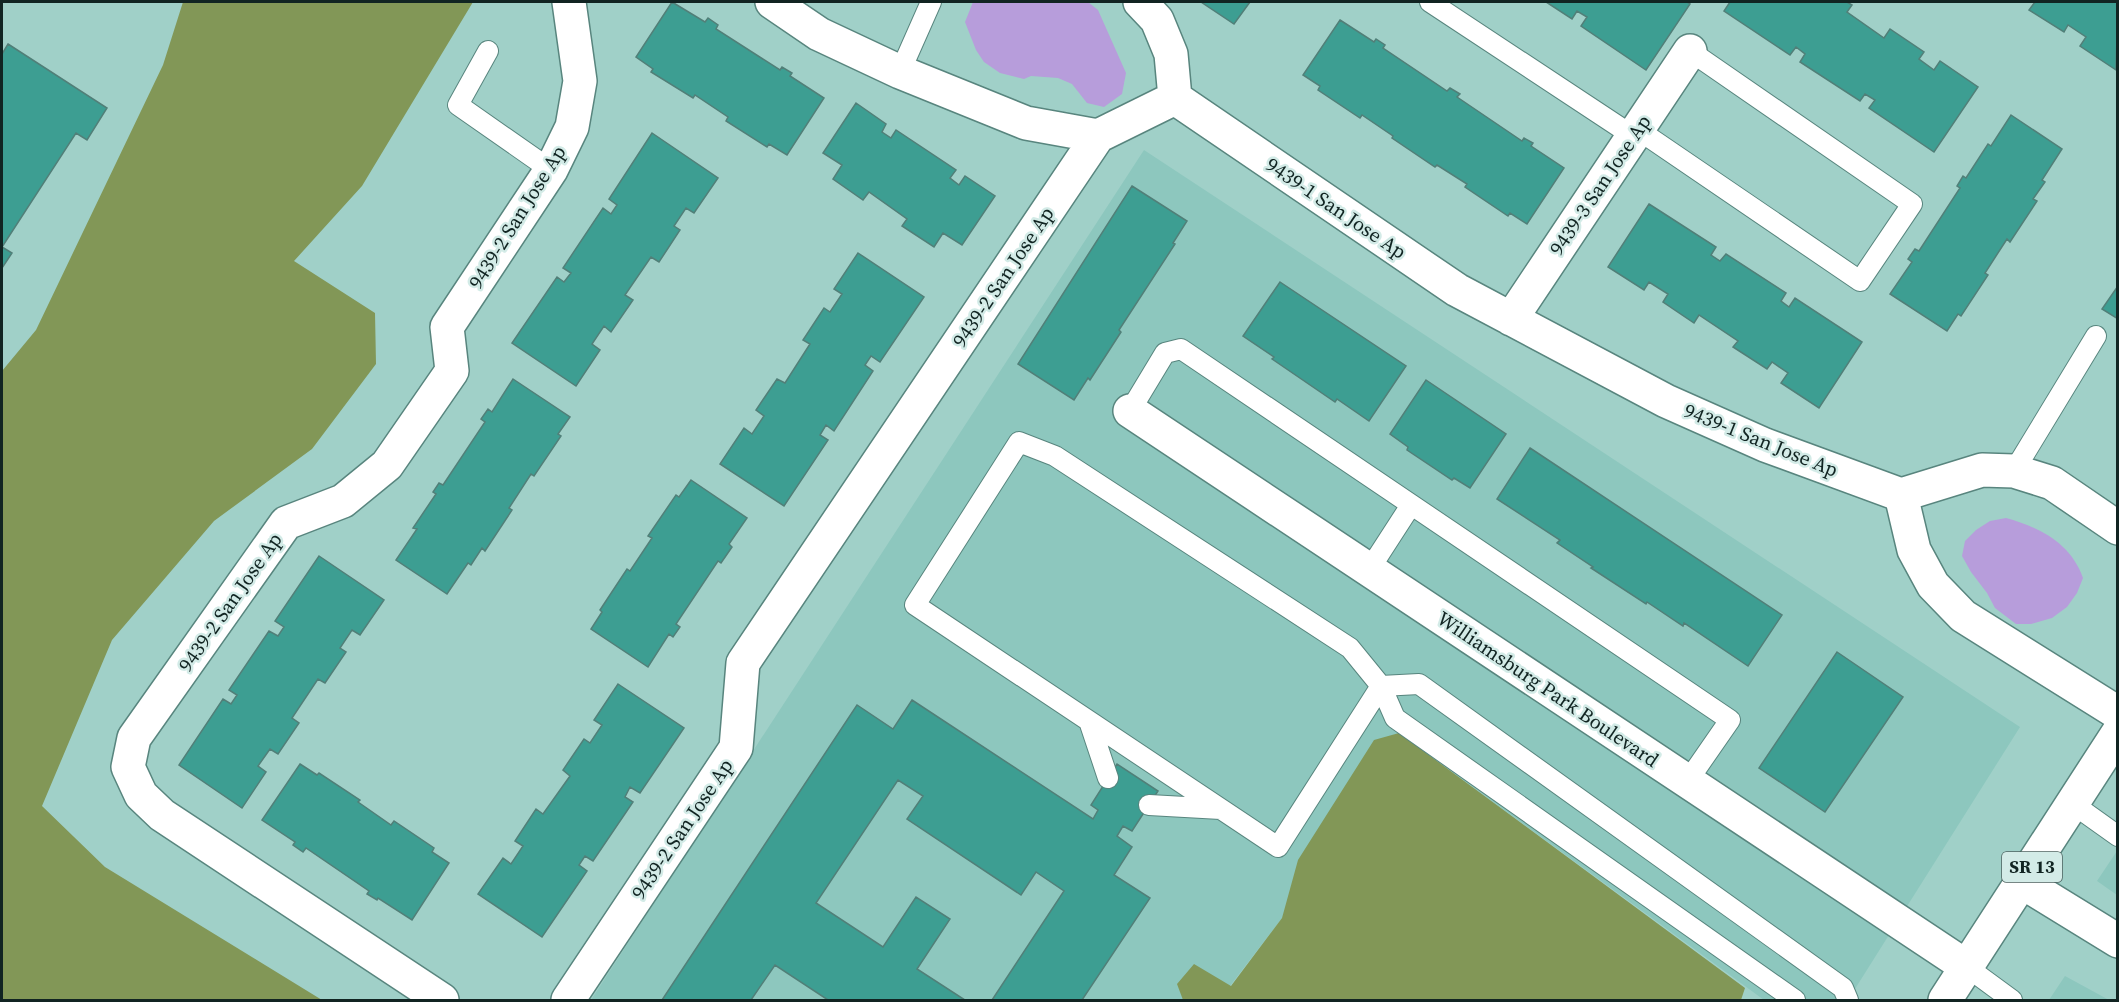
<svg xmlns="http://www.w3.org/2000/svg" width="2119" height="1002" font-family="'Source Serif 4',serif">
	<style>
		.built { fill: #8dc7be }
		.forest { fill: #829757 }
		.water { fill: #b79ddb }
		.building { fill: #3d9e92; stroke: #517f78; stroke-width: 1.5 }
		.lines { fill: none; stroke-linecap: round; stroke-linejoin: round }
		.lane-casing { stroke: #58857e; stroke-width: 22 }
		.street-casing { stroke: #58857e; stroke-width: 36 }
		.primary-casing { stroke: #58857e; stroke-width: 36 }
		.lane { stroke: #fff; stroke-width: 20 }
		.street { stroke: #fff; stroke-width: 33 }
		.primary { stroke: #fff; stroke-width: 33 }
		.labels { text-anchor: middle; stroke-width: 5; stroke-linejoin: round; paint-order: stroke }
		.shield { fill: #d3ebe7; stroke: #4b605d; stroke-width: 1.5 }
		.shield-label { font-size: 18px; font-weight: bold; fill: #112422 }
		.street-label { font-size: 20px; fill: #112422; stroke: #d3ebe7 }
	</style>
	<rect width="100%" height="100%" fill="#a0d0c8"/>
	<path class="built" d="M1144,150L2020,727L1848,1000H1764L1399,733L1282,918L1230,986L1223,1000H591Z
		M2117,851V895L2097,881Z
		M2065,976L2109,1000H2049Z"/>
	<path class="forest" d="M183,2H473L362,186L294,261L375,313L376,364L312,449L214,521L112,640L42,806L105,867L322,1000H2V371L36,330L163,65Z
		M1399,733L1745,988L1741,1000H1183L1177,984L1194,964L1231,986L1282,918L1298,860L1374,740Z"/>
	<path class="water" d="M973,2H1088L1098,10L1126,73L1122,94L1104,107L1087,103L1072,84L1058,78L1031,76L1024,79L1000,73L984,62L976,50L965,22Z
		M2006,518C2039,527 2071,543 2083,578L2077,593L2067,607L2052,618L2031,624H2016L1995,608L1987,593L1971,572L1962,556L1965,541L1976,530L1990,521Z"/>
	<path class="building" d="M672,2L705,22L708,18L718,25L716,29L780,70L782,67L792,73L790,76L824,98L787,155L769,144L767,147L726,121L728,117L695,95L693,98L651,72L653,69L636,57Z
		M1201,2H1250L1234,24Z
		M1546,2H1687L1690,4L1646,70L1581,26L1587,17L1577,11L1572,19Z
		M1730,2H1847L1852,5L1847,12L1884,38L1890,29L1924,52L1919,59L1934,70L1940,61L1978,87L1934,152L1869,108L1875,100L1865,94L1860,101L1800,62L1805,54L1796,47L1790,55L1724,11Z
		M2035,2H2118L2116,70L2080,46L2086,37L2068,25L2064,32L2029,10Z
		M1340,20L1374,42L1376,39L1385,45L1383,48L1447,91L1450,88L1460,94L1457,97L1522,141L1524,138L1533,143L1531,146L1564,168L1527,224L1510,213L1508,216L1465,187L1467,184L1437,165L1435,167L1392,138L1393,136L1362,115L1360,118L1318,90L1320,86L1303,75Z
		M8,44L107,108L87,140L76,133L2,247L12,253L2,268V54Z
		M856,103L886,124L882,132L891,138L896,130L956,170L950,178L959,185L965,176L995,196L962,245L943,233L934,247L902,226L907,219L869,192L863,200L833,179L842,165L823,153Z
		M2011,115L2062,149L2042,180L2045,182L2033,199L2037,201L2010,242L2007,239L1985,273L1988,275L1961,316L1958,314L1947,331L1890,294L1912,262L1908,259L1915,249L1919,251L1960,188L1957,186L1963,176L1966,178L1988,144L1991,146Z
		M652,133L718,178L694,213L686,208L674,226L680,230L659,262L651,257L625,295L633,300L611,332L604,326L592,344L600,350L576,386L512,343L557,277L564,282L571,273L563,268L603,208L611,214L617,205L609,199Z
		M1132,186L1187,221L1173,243L1175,244L1119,330L1121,332L1090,380L1088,378L1074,400L1018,364Z
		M1649,204L1716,247L1711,255L1720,261L1726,254L1786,293L1781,301L1789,307L1795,298L1862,342L1819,408L1781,383L1788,373L1772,362L1767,369L1733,347L1738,341L1699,315L1694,323L1663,302L1668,294L1649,282L1644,290L1608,267Z
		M858,253L924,297L880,362L871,356L865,365L873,371L834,431L826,425L820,435L828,440L784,506L720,464L744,428L752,434L764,416L756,410L777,379L785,383L810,344L803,340L824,308L830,312L842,294L834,289Z
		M1280,282L1406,366L1369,421L1337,399L1335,402L1272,359L1274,357L1243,336Z
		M2118,286V319L2102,309Z
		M513,379L570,417L558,434L561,436L534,476L531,474L509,508L512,510L485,551L482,548L471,565L468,563L447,594L396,560L417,529L413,528L436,494L433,492L439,483L443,485L485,422L481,419L488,409L492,412Z
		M1426,380L1506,434L1470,488L1454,478L1452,480L1407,450L1408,447L1390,434Z
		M1530,448L1782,615L1748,666L1684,623L1683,626L1647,602L1646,604L1591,568L1593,567L1557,543L1560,540L1497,499Z
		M691,480L747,518L729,544L732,547L721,563L718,561L676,624L680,627L673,637L669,634L648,667L591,629L602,612L600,610L627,569L630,571L652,538L648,536L676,495L679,497Z
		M319,556L384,600L360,635L352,630L340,648L346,652L325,683L318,679L292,718L299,723L278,754L270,749L258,766L266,772L242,808L179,765L223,699L231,704L237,695L229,690L269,631L278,636L284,627L275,621Z
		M1837,652L1903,697L1825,812L1759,768Z
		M618,684L684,728L640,793L630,787L625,797L633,802L593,861L585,856L579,865L587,871L542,937L478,894L503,858L511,864L523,846L515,841L536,809L543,814L570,776L563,770L584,739L590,743L602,725L594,720Z
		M912,700L1093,819L1098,810L1091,805L1117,764L1158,791L1132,831L1123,826L1117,836L1132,847L1114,875L1150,898L1082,1000H992L1064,891L1036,872L1021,895L907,819L923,796L898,780L816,903L883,947L916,897L950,919L917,969L965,1000H828L775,965L751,1000H662L857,705L893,729Z
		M300,764L317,775L319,773L360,800L358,802L391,825L394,821L434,848L432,852L449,863L412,920L378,898L377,900L367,894L369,891L306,848L303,852L293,845L295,842L262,820Z"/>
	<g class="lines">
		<defs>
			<path id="lane" d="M1430,2L1633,136
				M488,51L458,105L551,170
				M900,72L931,2
				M1637,129L1860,281L1912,204L1690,51
				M1130,411L1165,353L1181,349L1730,720L1687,782
				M2014,471L2096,336
				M1369,570L1411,505
				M1381,686L1278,847L915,605L1019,442L1055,456L1350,648L1381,686L1395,718L1795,1000
				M1381,686L1419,684L1843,988L1848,1000
				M1089,721L1108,778
				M2073,804L2118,836
				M1149,805L1221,809
				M1967,967L2012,1000"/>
			<path id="street" d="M772,2L819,34L900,72L1026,123L1098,136L1175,98L1457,290L1666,401L1765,445L1901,495L1982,470L2014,471L2052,483L2118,528
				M1140,2L1157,20L1171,54L1175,98
				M1511,319L1690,51
				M1130,411L1967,967
				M1901,495L1914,550L1933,585L1963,616L2118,713
				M2022,882L2118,941
				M442,1000L162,815L141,795L128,767L134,738L286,523L343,501L387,465L452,371L447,327L551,170L572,127L580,81L569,2
				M568,1000L736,748L743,663L1098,136"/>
			<path id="primary" d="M1945,1000L2118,733"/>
		</defs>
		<use href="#lane" class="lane-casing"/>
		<use href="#street" class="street-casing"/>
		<use href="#primary" class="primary-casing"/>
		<use href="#lane" class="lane"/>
		<use href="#street" class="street"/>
		<use href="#primary" class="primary"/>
	</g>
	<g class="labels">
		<rect class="shield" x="2002" y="852" width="60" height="30" rx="4.5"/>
		<g class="shield-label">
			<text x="2032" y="873">SR 13</text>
		</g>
		<g class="street-label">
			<text transform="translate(1600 185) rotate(-56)" y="7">9439-3 San Jose Ap</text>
			<text transform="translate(1336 208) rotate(34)" y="7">9439-1 San Jose Ap</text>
			<text transform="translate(517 217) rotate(-58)" y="7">9439-2 San Jose Ap</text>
			<text transform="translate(1003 277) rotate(-56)" y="7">9439-2 San Jose Ap</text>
			<text transform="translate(1761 440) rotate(22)" y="7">9439-1 San Jose Ap</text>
			<text transform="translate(230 602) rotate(-55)" y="7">9439-2 San Jose Ap</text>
			<text transform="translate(1548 689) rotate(34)" y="7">Williamsburg Park Boulevard</text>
			<text transform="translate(682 829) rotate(-56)" y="7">9439-2 San Jose Ap</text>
		</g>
	</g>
	<rect width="2119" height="1002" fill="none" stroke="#112422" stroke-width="6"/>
</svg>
